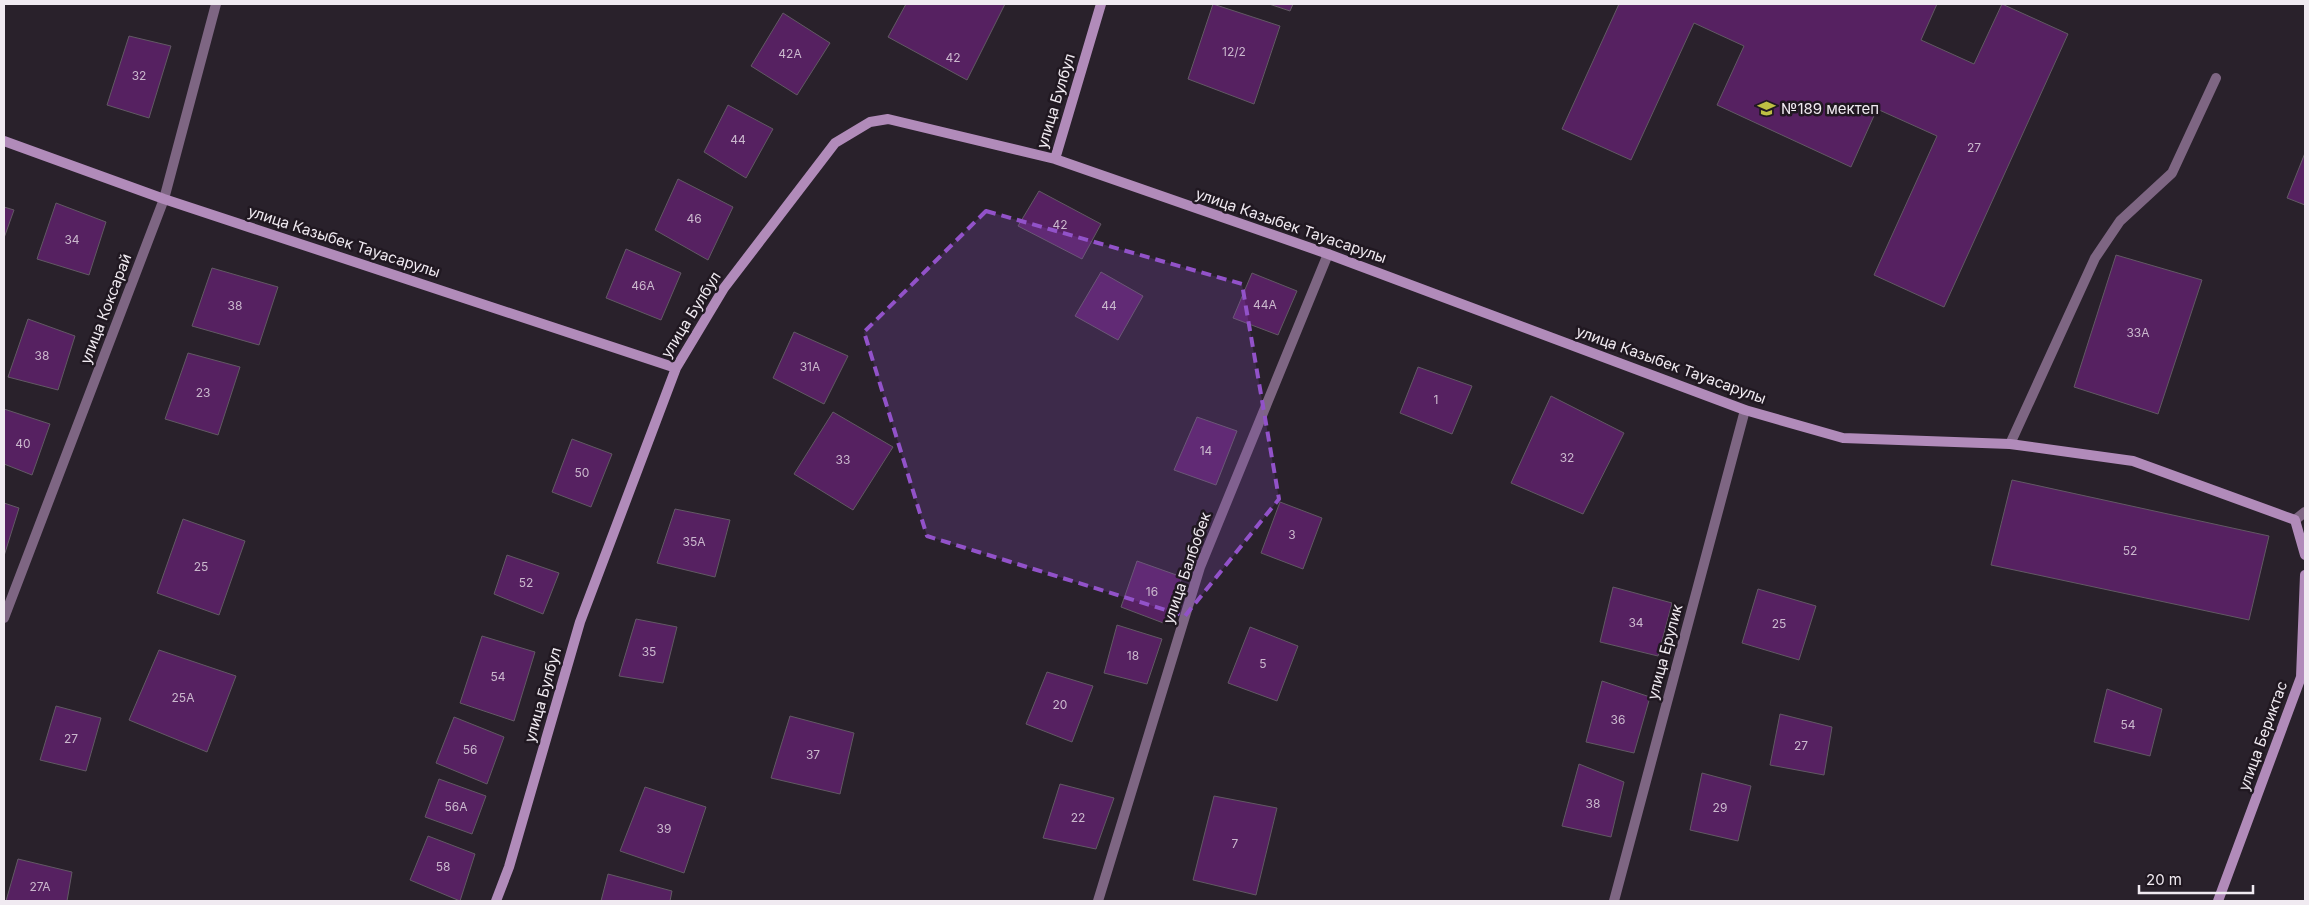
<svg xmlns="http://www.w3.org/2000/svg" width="2309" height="905" font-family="Inter,sans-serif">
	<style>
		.building { fill: #562161; stroke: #625964 }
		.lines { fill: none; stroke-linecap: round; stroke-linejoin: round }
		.lane { stroke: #7e6683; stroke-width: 10 }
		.street { stroke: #7e6683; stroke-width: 10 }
		.secondary { stroke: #b18bba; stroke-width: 10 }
		.marked { fill: #9252c9; fill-opacity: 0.2; stroke: #9252c9; stroke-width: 4; stroke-dasharray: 10 6; stroke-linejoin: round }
		.labels { text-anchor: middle; stroke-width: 5; stroke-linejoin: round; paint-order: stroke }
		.number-label { font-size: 12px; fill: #cab8cd }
		.street-label { font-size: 15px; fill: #f0eaf1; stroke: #201821 }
		.poi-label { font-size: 15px; fill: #f0eaf1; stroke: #201821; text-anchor: start }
	</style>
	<rect width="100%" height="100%" fill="#29212b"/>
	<path class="building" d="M906,4H1005L967,80L888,37Z
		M1213,4L1280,26L1254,104L1188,79Z
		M1269,4H1293L1290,11Z
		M1619,4H1937L1921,40L1974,64L2002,4L2068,34L1944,307L1874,275L1937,136L1877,109L1851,167L1717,105L1744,46L1694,23L1631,160L1562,129Z
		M783,13L830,43L797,95L751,66Z
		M129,36L171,46L149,118L107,105Z
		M728,105L773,129L746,178L704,152Z
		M2305,153V205L2287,198Z
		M678,179L733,207L708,260L655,230Z
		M1039,191L1101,224L1082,259L1018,226Z
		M56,203L106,222L89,275L37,259Z
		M4,207L14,210L4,238Z
		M626,249L681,273L661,320L606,298Z
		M2116,255L2202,280L2158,414L2074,387Z
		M212,268L278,287L259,345L192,326Z
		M1101,272L1143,296L1118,340L1075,316Z
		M1252,273L1297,291L1278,335L1233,318Z
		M28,319L75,336L58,390L8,377Z
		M794,332L848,356L824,404L773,378Z
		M188,353L240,367L218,435L165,419Z
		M1418,367L1472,386L1452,434L1400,413Z
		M1551,396L1624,433L1583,514L1511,483Z
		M4,409L50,424L32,475L4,464Z
		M833,412L893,447L853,510L794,474Z
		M1197,417L1237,431L1216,485L1174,470Z
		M572,439L612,454L591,507L552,492Z
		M2012,480L2269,536L2249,620L1991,565Z
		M1280,502L1322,518L1303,569L1261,553Z
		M4,503L19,508L4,556Z
		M675,509L730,520L715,577L657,563Z
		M183,519L245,541L219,615L157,593Z
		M507,555L559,573L543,614L494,594Z
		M1137,561L1182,577L1166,624L1121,607Z
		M1613,587L1672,603L1658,656L1600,642Z
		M1758,589L1816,606L1799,660L1742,643Z
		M636,619L677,627L663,683L619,676Z
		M1117,625L1162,639L1147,684L1104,673Z
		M1250,627L1298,646L1277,701L1228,683Z
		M482,636L535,652L514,721L460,703Z
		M159,650L236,676L207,752L129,720Z
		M1047,672L1093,686L1072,742L1026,724Z
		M1602,681L1650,697L1634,753L1586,742Z
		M2107,689L2162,709L2150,756L2094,742Z
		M56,706L101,718L86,771L40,760Z
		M1780,714L1832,727L1824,775L1770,765Z
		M790,716L854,733L840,794L771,778Z
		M454,717L504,737L487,784L436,763Z
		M1579,764L1624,782L1611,837L1562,826Z
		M1702,773L1751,786L1738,841L1690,830Z
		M439,779L486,796L472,834L425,817Z
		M1060,784L1114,798L1096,849L1043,838Z
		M645,787L706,807L684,873L620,851Z
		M1214,796L1277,808L1256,895L1193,880Z
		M428,836L475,854L460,901L410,880Z
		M18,859L72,872L67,901H6Z
		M608,874L672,891L670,901H601Z"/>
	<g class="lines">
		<path class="lane" d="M2010,444L2095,258L2120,221L2172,173L2216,78
			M2295,520L2305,512"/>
		<path class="street" d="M4,618L164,199L216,4
			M1098,901L1200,567L1328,254
			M1614,901L1745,410"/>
		<path class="secondary" d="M4,141L164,199L676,368
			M1055,159L1101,4
			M496,901L509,867L580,622L676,368L724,288L835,143L870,122L888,119L1055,159L1328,254L1745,410L1843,438L2010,444L2133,461L2295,520L2305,555
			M2218,901L2301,677L2305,575"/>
	</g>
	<path class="marked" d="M986,211L1242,284L1279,499L1185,616L927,536L864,332Z"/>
	<defs>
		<symbol id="school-bare" viewBox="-9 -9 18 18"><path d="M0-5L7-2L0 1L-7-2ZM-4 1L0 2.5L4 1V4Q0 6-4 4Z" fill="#bdbf43" stroke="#201821" stroke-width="2.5" paint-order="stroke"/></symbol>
	</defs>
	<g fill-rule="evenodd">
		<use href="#school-bare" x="1754" y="96" width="25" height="25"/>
	</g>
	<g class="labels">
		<g class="number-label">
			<text x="1234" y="56">12/2</text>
			<text x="790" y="58">42А</text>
			<text x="953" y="62">42</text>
			<text x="139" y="80">32</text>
			<text x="738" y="144">44</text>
			<text x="1974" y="152">27</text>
			<text x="694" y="223">46</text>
			<text x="1060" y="229">42</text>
			<text x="72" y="244">34</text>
			<text x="643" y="290">46А</text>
			<text x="1265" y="309">44А</text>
			<text x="235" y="310">38</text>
			<text x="1109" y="310">44</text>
			<text x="2138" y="337">33А</text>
			<text x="42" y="360">38</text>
			<text x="810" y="371">31А</text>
			<text x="203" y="397">23</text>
			<text x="1436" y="404">1</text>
			<text x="23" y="448">40</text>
			<text x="1206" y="455">14</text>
			<text x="1567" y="462">32</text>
			<text x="843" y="464">33</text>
			<text x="582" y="477">50</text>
			<text x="1292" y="539">3</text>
			<text x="694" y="546">35А</text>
			<text x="2130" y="555">52</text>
			<text x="201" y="571">25</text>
			<text x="526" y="587">52</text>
			<text x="1152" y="596">16</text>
			<text x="1636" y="627">34</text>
			<text x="1779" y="628">25</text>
			<text x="649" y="656">35</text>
			<text x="1133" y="660">18</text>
			<text x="1263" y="668">5</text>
			<text x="498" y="681">54</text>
			<text x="183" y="702">25А</text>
			<text x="1060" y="709">20</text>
			<text x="1618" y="724">36</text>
			<text x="2128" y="729">54</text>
			<text x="71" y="743">27</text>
			<text x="1801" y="750">27</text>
			<text x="470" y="754">56</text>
			<text x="813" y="759">37</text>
			<text x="1593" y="808">38</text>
			<text x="456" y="811">56А</text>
			<text x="1720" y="812">29</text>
			<text x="1078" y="822">22</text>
			<text x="664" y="833">39</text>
			<text x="1235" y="848">7</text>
			<text x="443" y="871">58</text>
			<text x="40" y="891">27А</text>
		</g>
		<g class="street-label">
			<text transform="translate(1056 101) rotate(-73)" y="5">улица Булбул</text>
			<text transform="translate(1291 226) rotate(19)" y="5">улица Казыбек Тауасарулы</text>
			<text transform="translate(344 242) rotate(18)" y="5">улица Казыбек Тауасарулы</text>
			<text transform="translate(106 309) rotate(-69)" y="5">улица Коксарай</text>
			<text transform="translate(691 315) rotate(-58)" y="5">улица Булбул</text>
			<text transform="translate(1671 365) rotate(20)" y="5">улица Казыбек Тауасарулы</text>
			<text transform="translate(1187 568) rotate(-71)" y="5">улица Балбобек</text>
			<text transform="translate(1665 652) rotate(-75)" y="5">улица Ерулик</text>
			<text transform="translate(543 695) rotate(-74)" y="5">улица Булбул</text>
			<text transform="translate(2263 736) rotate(-70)" y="5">улица Бериктас</text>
		</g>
		<g class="poi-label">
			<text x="1781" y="114">№189 мектеп</text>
		</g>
	</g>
	<rect width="2309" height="905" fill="none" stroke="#f0eaf1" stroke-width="10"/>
	<path d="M2139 885v8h114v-8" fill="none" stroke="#f0eaf1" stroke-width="2.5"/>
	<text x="2146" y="885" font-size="15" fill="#f0eaf1" stroke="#201821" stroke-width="4" paint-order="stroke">20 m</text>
</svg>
